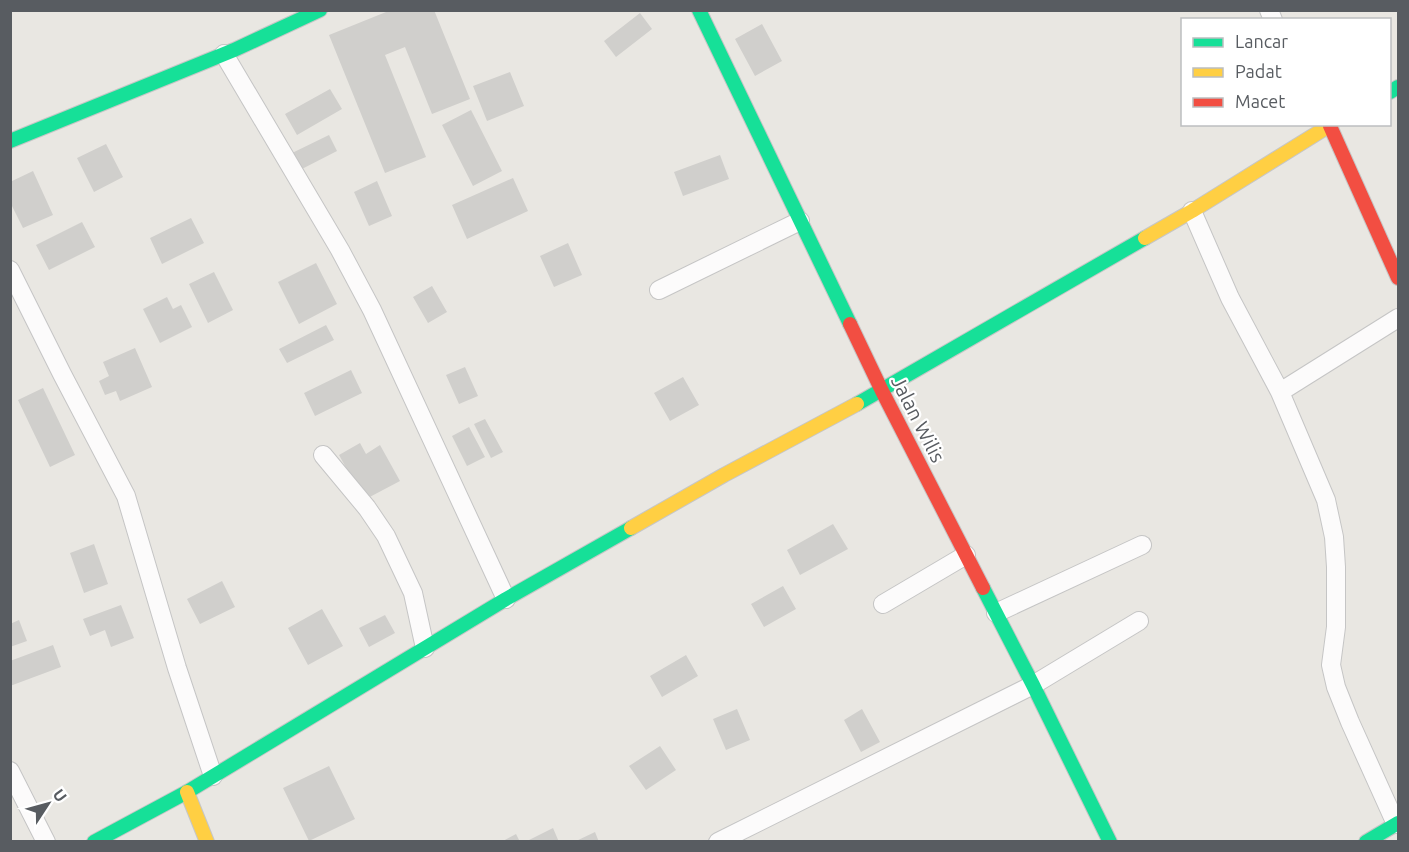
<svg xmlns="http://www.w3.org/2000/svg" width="1409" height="852" font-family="Ubuntu,sans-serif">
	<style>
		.building { fill: #d0cfcc }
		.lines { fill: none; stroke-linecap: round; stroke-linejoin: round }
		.street-casing { stroke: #c5c5c5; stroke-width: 20 }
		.fast-casing { stroke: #c6c6c6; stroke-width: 16 }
		.slow-casing { stroke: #c6c6c6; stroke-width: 16 }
		.jam-casing { stroke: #c6c6c6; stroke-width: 16 }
		.street { stroke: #fcfbfb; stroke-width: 18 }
		.fast { stroke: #16e098; stroke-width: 14 }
		.slow { stroke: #ffcf43; stroke-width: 14 }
		.jam { stroke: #f24e42; stroke-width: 14 }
		.labels { text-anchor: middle; stroke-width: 4.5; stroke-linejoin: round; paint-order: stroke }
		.street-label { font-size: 20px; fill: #585c61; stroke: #fff }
	</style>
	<rect width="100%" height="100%" fill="#e9e7e2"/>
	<path class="building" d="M391,10H434L470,99L432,114L405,47L385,55L426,157L385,173L329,35Z
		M640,13L652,29L616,57L604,41Z
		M762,24L782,61L755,76L735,39Z
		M510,72L524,106L487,121L473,86Z
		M330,89L342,109L297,135L285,114Z
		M471,110L502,171L473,186L442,125Z
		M329,135L337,151L298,171L290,154Z
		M106,144L123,177L94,192L77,158Z
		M720,155L729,179L683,196L674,172Z
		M33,171L53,215L23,228L10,202V182Z
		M513,178L528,211L467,239L452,205Z
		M377,181L392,216L369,226L354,192Z
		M191,218L204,243L162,264L150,238Z
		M82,222L95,247L49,270L36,245Z
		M568,243L582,275L554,287L540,256Z
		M316,263L337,304L299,324L278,282Z
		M214,272L233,310L208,323L189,284Z
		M432,286L447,312L428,323L413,297Z
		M167,297L173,309L181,305L192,327L160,343L143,309Z
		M326,325L334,340L287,363L279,349Z
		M135,348L152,387L120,401L116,391L105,395L99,381L109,376L103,362Z
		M465,367L478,396L459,404L446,375Z
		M351,370L362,393L315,416L304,393Z
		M683,377L699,405L670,421L654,393Z
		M43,388L75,455L50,467L18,400Z
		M485,419L503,452L491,458L474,424Z
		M469,427L485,457L467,466L452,436Z
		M360,443L366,454L380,445L400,481L364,500L339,455Z
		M833,524L848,549L800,575L787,550Z
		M94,544L108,584L84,593L70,553Z
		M222,581L235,607L200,624L187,599Z
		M783,586L796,609L764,627L751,604Z
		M121,605L134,638L111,647L105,630L90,636L83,619Z
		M322,609L343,646L308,665L288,628Z
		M385,615L395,633L369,647L359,628Z
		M19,620L27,641L10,647V624Z
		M53,645L61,667L10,686V661Z
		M686,655L698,676L662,697L650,676Z
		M737,709L750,740L726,750L713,719Z
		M862,709L880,742L861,752L844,720Z
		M660,746L676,770L646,790L629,766Z
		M329,766L355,819L309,841L283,788Z
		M553,828L559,842H525Z
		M595,832L599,842H574Z
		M516,834L520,842H501Z"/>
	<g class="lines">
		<defs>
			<path id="street" d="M1269,10L1273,20
				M224,54L340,250L372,310L506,599
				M1192,211L1230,298L1280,392L1326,500L1334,537L1336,567V627L1331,665L1336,687L1350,722L1396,824
				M10,270L62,374L126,496L177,668L213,776
				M659,290L800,221
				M1280,392L1398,318
				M323,455L367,508L386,536L413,593L425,648
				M883,604L966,555
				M996,613L1142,545
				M10,771L46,842
				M718,842L1033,685L1139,621"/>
			<path id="fast" d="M699,10L850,324
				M1390,92L1398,87
				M10,141L234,50L320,10
				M857,404L1145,238
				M983,588L1033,685L1110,842
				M94,842L187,792L506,599L631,528
				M1366,842L1398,823"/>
			<path id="slow" d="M1145,238L1192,211L1332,124
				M631,528L724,475L857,404
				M187,792L207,842"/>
			<path id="jam" d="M1330,126L1398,278
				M850,324L882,391L983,588"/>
		</defs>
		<use href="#street" class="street-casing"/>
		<use href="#fast" class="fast-casing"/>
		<use href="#slow" class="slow-casing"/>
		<use href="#jam" class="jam-casing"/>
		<use href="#street" class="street"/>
		<use href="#fast" class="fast"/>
		<use href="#slow" class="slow"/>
		<use href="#jam" class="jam"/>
	</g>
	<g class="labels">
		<g class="street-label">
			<text transform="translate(918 419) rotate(63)" y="7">Jalan Wilis</text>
		</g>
	</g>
	<rect width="1409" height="852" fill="none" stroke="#585c61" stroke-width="24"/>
	<rect x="1181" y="18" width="210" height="108" fill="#ffffff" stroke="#bcbec0" stroke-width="1.5"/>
	<rect x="1193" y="38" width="30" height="9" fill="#16e098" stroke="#bcbec0" stroke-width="1.5"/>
	<text x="1235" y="48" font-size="18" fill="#585c61">Lancar</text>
	<rect x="1193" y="68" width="30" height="9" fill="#ffcf43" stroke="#bcbec0" stroke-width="1.5"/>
	<text x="1235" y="78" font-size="18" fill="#585c61">Padat</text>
	<rect x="1193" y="98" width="30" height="9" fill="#f24e42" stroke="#bcbec0" stroke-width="1.5"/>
	<text x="1235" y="108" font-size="18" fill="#585c61">Macet</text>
	<g transform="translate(48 804) rotate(54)" stroke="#ffffff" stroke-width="4.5" paint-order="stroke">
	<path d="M0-4.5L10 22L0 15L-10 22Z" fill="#585c61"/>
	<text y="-9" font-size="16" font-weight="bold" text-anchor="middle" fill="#585c61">U</text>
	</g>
</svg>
